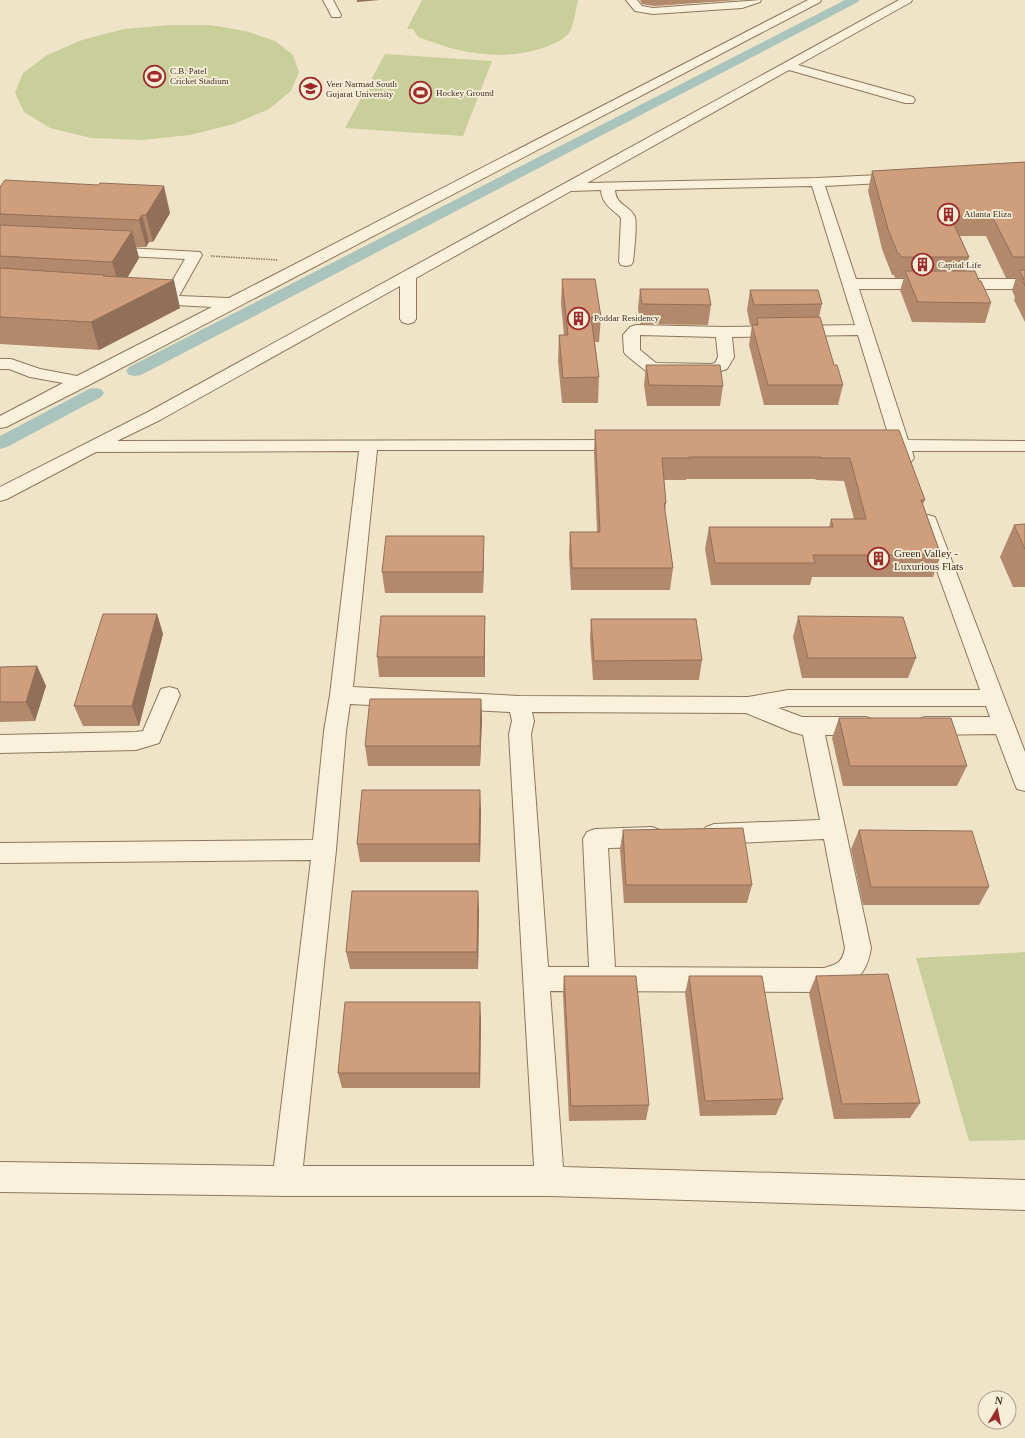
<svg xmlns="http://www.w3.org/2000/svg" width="1025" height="1438" font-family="Georgia,serif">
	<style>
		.green { fill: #c9cf9b }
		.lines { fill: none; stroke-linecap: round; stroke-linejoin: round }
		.canal { fill: #a9c4bc; fill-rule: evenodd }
		.minor-casing { stroke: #8d765c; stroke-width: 2 }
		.path { stroke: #8d765c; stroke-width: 1.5; stroke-dasharray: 1.5 1; stroke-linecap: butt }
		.minor { fill: #faf1dc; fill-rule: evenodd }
		.wall { fill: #b2896c }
		.shaded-wall { fill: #916f58 }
		.building { fill: #cf9f7d; stroke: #916f58 }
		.labels { text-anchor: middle; stroke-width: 3.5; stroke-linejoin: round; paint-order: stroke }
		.far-poi-label { font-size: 9px; fill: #3d2e20; stroke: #f7eed8; text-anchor: start }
		.poi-label { font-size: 11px; fill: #3d2e20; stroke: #f7eed8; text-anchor: start }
	</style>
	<rect width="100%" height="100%" fill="#f0e4c8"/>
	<path class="green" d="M422,0H578C576,9 574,25 569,33C565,39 553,44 546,47C501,62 462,54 418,37L413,29H407Z
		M169,25H210L246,31L275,41L293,55L299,72L291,91L269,109L234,124L190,135L142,140L91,138L50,128L24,112L15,93L23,73L47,55L82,40L124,29Z
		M385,54L492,61L463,136L345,128Z
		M1025,952V1140L969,1141L916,958Z"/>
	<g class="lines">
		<path class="canal" d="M845,0H860L858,2L141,375L135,376L129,375L126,371L129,367Z
			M95,388L101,389L104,393L101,397L7,447L0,449V436L89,389Z"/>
		<defs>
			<path id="minor" d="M323,0H333L341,15L340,17H332Z
				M626,0H637L642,6L653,8L761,0L760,2L742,8L653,14L635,11Z
				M808,0H821L820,2L87,386L6,427L0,428V416L63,383L30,377L9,369H0V359H11L40,369L77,376L212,307L157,304L152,302L149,299L152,296L164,295L185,259L107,255L102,254L100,251L102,248L107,247L200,252L202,255L179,296L229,298Z
				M899,0H912L911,2L798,65L913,97L915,100L913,103H905L789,70L587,183L817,178L900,174L905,175L907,178L905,181L900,182L825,186L856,279H1025V289H859L908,440L1025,441V451H912L914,458L911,462L905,464L899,462L894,451L867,449L864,445L867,441L873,440H890L858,335L732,337L734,357L727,369L712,374L652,373L646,371L626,355L624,352L623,335L630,327L636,325L724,327L855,325L812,186L615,190C616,206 630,205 635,217C637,225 634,253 633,262L631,265L626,266L621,265L619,262L621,218C613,209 602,205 601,190L571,191L416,278V319L414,322L408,324L402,322L400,319V286L160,420L117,441L623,440L629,441L632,445L629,449L623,450H377L353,687L519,696L748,697L788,690H980L919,521L921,517L928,515L935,517L1025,752V791L1017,789L1014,782L996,734L925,735L917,732L914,726L917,720L925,717H990L986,706H788L778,708L802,717H866L874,720L877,726L874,732L866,735H825L871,948C866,979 852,984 824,992L550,991L563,1167L1025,1180V1210L549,1196H287L0,1192V1162L274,1166L311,860L0,863V843L313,840L324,731L330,695L359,451L96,452L7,499L0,501V487L148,412ZM640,335L716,337L718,357L715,363L711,364L656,363L640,350ZM350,704L510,712L512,721L509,734L534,1166H303L336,850L346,731ZM532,712L746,713L792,732L803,735L820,820L714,824L706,827L702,834L706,841L714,844L824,839L845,948C842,963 838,964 824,968L615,967L608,848L652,847L660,844L664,837L660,830L652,827L595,829L587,832L583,839L589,967H548L531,734L534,721Z
				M169,687L177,689L180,695L159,743L136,750L0,753V735L136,732L143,731L161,689Z"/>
		</defs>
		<use href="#minor" class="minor-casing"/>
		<path class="path" d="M211,256L278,260"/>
		<use href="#minor" class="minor"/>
	</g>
	<path class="wall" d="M640,0H739L654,6L642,4Z
		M1025,162V322L1014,300L1015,297L1012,290L1016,278H1006L986,236H960L969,257L965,271L979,281L991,303L985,323L912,322L900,290L904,278H895L894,275H892L882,249L868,191L872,171Z
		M0,187L170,213L153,242H149L146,247H136L139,258L127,278L180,308L99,350L0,344Z
		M562,279L601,317L599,342H595L599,377L598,403H562L558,361L559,335H564L561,304Z
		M640,289L711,305L708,325L640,324L638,308Z
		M750,290L822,304L819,317L834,365L843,385L838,405H764L749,345L752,325H755H750L747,310Z
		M646,365L723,386L720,406H647L644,385Z
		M595,430H899L925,500L923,504L941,555L933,577H812L810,585H711L705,549L709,527H829L831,519H854L844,481L816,480L815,479H686V480H664L666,503L665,511L673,568L670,590H571L569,554L570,532H597L594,452Z
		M1025,524V587H1013L1000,557L1014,525Z
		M484,556L483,593H385L382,572Z
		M157,614L163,634L139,726H83L74,706Z
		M798,617L916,658L908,678H802L793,637Z
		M591,619L702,660L699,680H593L590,639Z
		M485,636V677H379L377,657Z
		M37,666L46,686L35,721L0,722V667Z
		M481,699L482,719L480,766H368L365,746Z
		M839,718L967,766L957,786H843L832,738Z
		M481,809L480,862H360L357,844Z
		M623,830L752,885L747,903H624L620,849Z
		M859,830L989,887L979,905H863L851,849Z
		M479,909L478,969H350L346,952Z
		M564,976L649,1105L646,1120L569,1121L563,993Z
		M689,976L783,1099L776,1115L700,1116L685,993Z
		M816,976L920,1103L910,1118L834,1119L809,993Z
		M481,1019L480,1088H342L338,1073Z"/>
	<path class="shaded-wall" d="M357,0H380L357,2Z
		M164,186L170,213L153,242L146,215Z
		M142,215L149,242L146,247L139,220Z
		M132,231L139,258L120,290L112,262Z
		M174,280L180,308L99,350L91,322Z
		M484,536V556L483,593V572Z
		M157,614L163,634L139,726L132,706Z
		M485,616V677L484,657Z
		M37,666L46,686L35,721L26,702Z
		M481,699L482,719L480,766V746Z
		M480,790L481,809L480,862L479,844Z
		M478,891L479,909L478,969L477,952Z
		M480,1002L481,1019L480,1088L479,1073Z"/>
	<path class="building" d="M1025,162V257H1013L992,216H950L969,257H901L900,254H898L888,229L872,171Z
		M5,180L98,185L100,183L164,186L146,215H142L139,220L0,214V187Z
		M0,225L132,231L112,262L0,256Z
		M0,268L104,275L103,276L174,280L91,322L0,317Z
		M1019,270H1025V286L1022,279H1024Z
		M905,271H975L979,281H981L991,303L918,302Z
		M562,279H595L601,317H591L599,377L563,378L559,335H568Z
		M640,289H708L711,305L642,304Z
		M750,290H818L822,304L754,305Z
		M820,317L834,365H837L843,385H768L752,325H758L757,318Z
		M646,365H720L723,386L649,385Z
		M595,430H899L925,500H921L941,555H813L815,563H715L709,527H833L831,519H866L850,458H821V457H689V458H662L666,503H664L673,568H572L570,532H600Z
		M1025,524V549L1014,525Z
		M386,536H484L483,572H382Z
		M103,614H157L132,706H74Z
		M381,616H485L484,657H377Z
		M798,616L903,617L916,658H808Z
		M591,619H696L702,660L594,661Z
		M37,666L26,702H0V667Z
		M370,699H481L480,746H365Z
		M839,718H951L967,766H850Z
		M362,790H480L479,844H357Z
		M743,828L752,885H626L623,830Z
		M859,830L972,831L989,887H871Z
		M352,891H478L477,952H346Z
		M888,974L920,1103L842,1104L816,976Z
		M564,976H636L649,1105L571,1106Z
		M689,976H762L783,1099L705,1101Z
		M345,1002H480L479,1073H338Z"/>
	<defs>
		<symbol id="stadium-ring" viewBox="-11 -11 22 22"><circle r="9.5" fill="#f7eed8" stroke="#9e2a2b" stroke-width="1.5"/><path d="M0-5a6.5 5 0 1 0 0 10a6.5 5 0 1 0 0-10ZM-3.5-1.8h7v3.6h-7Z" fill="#9e2a2b"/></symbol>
		<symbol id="university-ring" viewBox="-11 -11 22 22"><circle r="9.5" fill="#f7eed8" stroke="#9e2a2b" stroke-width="1.5"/><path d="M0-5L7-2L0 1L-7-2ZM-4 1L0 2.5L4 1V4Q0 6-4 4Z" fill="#9e2a2b"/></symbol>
		<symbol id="building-ring" viewBox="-11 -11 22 22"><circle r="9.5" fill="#f7eed8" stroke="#9e2a2b" stroke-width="1.5"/><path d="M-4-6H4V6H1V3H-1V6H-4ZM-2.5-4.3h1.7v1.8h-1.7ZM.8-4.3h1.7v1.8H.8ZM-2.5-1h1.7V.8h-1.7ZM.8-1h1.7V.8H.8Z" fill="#9e2a2b"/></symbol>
	</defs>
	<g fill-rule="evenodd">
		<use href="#stadium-ring" x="142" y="64" width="25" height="25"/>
		<use href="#university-ring" x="298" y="76" width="25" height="25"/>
		<use href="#stadium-ring" x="408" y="80" width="25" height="25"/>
		<use href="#building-ring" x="936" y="202" width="25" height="25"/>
		<use href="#building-ring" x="910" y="252" width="25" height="25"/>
		<use href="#building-ring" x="566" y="306" width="25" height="25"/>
		<use href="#building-ring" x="866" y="546" width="25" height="25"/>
	</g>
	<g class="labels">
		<g class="far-poi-label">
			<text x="170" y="74">C.B. Patel<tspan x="170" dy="10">Cricket Stadium</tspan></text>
			<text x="326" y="87">Veer Narmad South<tspan x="326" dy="10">Gujarat University</tspan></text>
			<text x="436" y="96">Hockey Ground</text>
			<text x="964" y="217">Atlanta Eliza</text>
			<text x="938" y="268">Capital Life</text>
			<text x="594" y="321">Poddar Residency</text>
		</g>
		<g class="poi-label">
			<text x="894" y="557">Green Valley -<tspan x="894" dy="13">Luxurious Flats</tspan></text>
		</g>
	</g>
	<g transform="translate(997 1410) rotate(10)"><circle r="19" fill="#f7eed8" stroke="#ada18e"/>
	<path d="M0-3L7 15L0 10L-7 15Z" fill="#9e2a2b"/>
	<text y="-6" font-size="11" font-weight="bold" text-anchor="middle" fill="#3d2e20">N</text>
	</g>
</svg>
